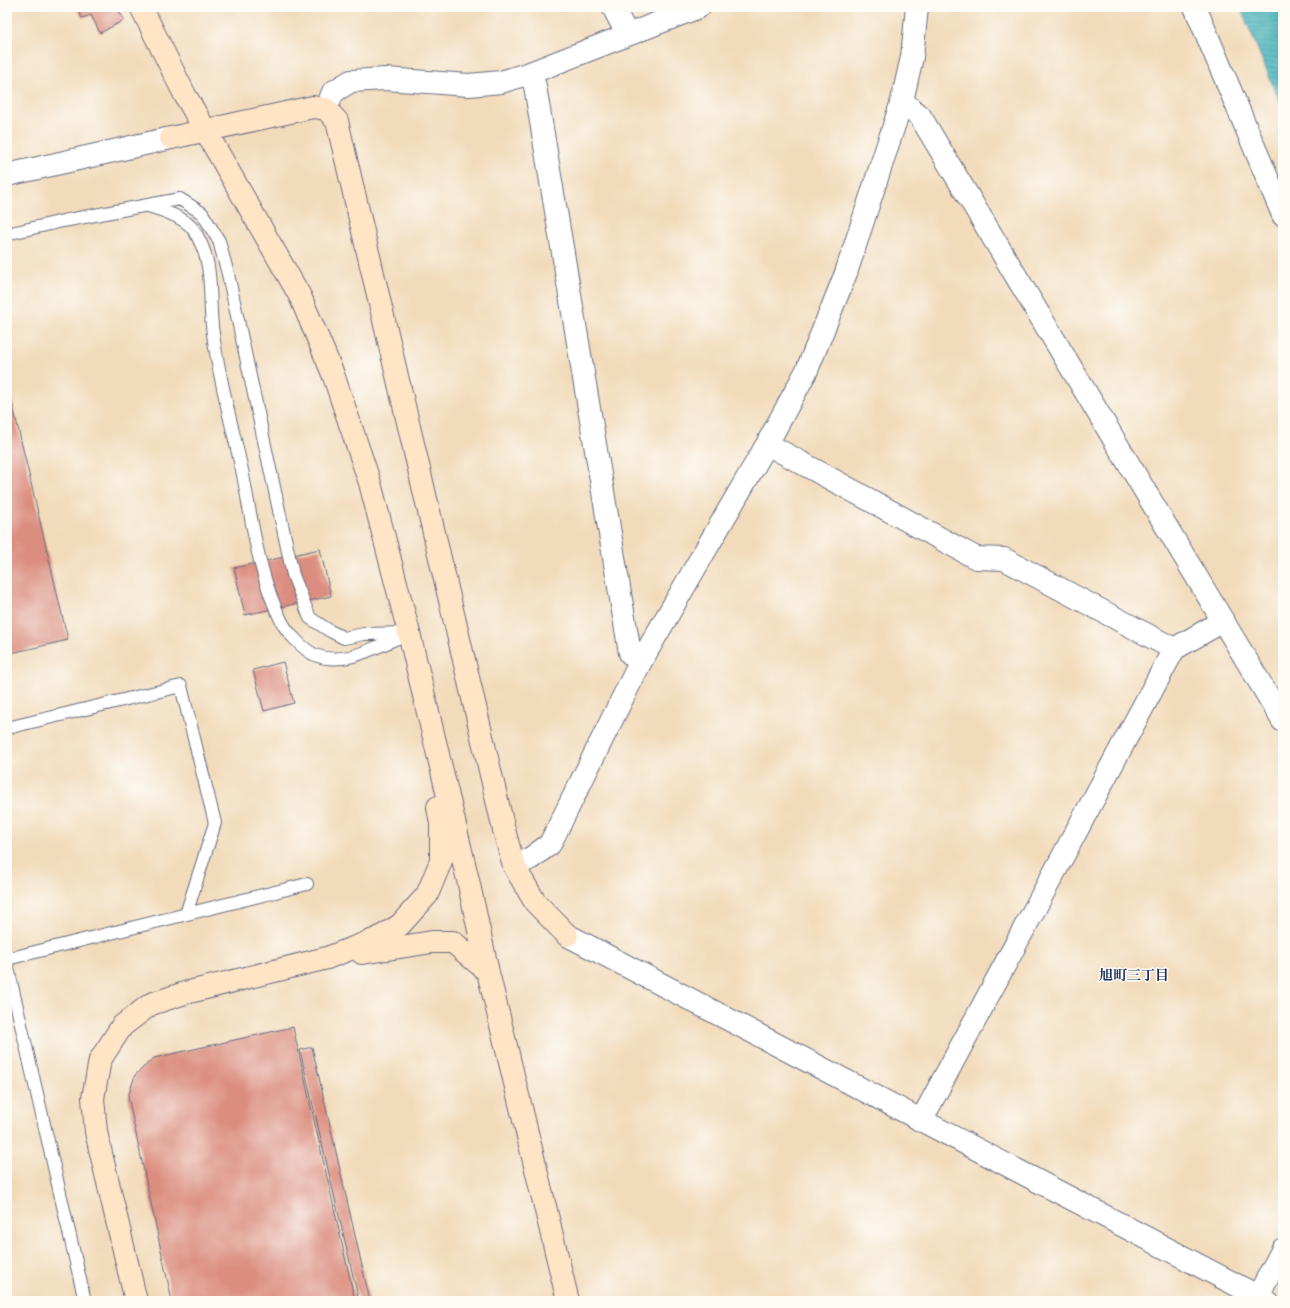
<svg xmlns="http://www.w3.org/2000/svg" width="1290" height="1308" font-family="Cardo,'Noto Serif JP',serif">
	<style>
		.water { fill: url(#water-rules); stroke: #2e708c }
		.building { fill: #db8d7f }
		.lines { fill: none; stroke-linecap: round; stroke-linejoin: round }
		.lane-casing { stroke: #666b7f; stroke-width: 14 }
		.street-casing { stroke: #666b7f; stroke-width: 24 }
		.secondary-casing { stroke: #666b7f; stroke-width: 24 }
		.lane { stroke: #fff; stroke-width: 12 }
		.street { stroke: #fff; stroke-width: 22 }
		.secondary { stroke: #ffe4c6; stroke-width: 22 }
		.labels { text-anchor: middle; stroke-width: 3; stroke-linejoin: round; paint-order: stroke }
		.neighbourhood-label { font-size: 14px; font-weight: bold; fill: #1b2f5e; stroke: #fdfcf7 }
	</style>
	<defs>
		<pattern id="water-rules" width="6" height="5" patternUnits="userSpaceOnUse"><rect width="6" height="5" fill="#42b2b9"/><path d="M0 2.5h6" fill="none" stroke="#36919a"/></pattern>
	</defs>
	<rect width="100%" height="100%" fill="#fdfcf7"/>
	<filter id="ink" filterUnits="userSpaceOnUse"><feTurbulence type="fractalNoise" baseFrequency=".025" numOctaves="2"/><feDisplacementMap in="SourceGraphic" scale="8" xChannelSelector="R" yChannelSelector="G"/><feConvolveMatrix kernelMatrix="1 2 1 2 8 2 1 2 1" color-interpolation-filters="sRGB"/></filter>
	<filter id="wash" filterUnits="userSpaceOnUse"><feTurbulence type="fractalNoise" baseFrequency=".012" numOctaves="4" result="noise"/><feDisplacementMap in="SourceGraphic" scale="16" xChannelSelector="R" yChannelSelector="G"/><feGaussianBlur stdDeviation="0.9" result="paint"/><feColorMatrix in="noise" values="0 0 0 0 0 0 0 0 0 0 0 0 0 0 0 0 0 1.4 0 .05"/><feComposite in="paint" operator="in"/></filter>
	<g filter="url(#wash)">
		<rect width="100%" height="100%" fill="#f2dbbb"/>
		<path class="water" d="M1240,7H1283V110Z"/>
		<g id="blocks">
			<path class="building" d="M76,7H117L124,20L100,33L91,15L82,18Z
				M7,381L68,640L7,654Z
				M320,549L331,596L245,615L234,568Z
				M283,662L294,703L264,711L253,670Z
				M293,1027L355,1301H172L128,1097L135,1075L154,1058Z
				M312,1047L370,1301H359L300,1050Z"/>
		</g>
	</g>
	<g filter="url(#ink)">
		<use href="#blocks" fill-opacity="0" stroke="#666b7f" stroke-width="1"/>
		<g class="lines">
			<defs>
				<path id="lane" d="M148,206C162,210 184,217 193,229C217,265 207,296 213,334C219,378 232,426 242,470C252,520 258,575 282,622C287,632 302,648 313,654C343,668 375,647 402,636
					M7,234L63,221L180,199L202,213L219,241L228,274L293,575L310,618L330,631L344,638L364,634L409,633
					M7,728L181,686L215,823L186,914
					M7,959L307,884
					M7,964L85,1301"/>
				<path id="street" d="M613,7L627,34
					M1195,7L1283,215
					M530,73L535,86L630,653L640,663
					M902,101L920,116L1283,721
					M326,109L333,92L351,81L386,79L469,85L501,82L530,73L699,7
					M7,175L171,138
					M767,444L976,558L1004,559L1174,649
					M514,866L531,858L550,844L640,663L767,444L807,370L846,273L902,101L912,57L917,7
					M567,935L1267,1301
					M921,1121L1174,649L1223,621
					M1258,1296L1283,1249"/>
				<path id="secondary" d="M141,7L185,95L300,296L333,374L370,483L409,633L468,880L488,972L568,1301
					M171,138L313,107L326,109L337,121L504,830L514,866L535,902L567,935
					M362,953L432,942H453L488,972
					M136,1301L96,1132L93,1098L100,1060L122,1026L151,1004L185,993L327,958L379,938L400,925L427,895L441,861V824L438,807"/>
			</defs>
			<use href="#lane" class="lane-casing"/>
			<use href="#street" class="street-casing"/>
			<use href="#secondary" class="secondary-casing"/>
			<use href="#lane" class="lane"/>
			<use href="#street" class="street"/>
			<use href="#secondary" class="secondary"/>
		</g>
	</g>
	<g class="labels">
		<g class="neighbourhood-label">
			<text x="1134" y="980">旭町三丁目</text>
		</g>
	</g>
	<rect width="1290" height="1308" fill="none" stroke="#fdfcf7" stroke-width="24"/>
</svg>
